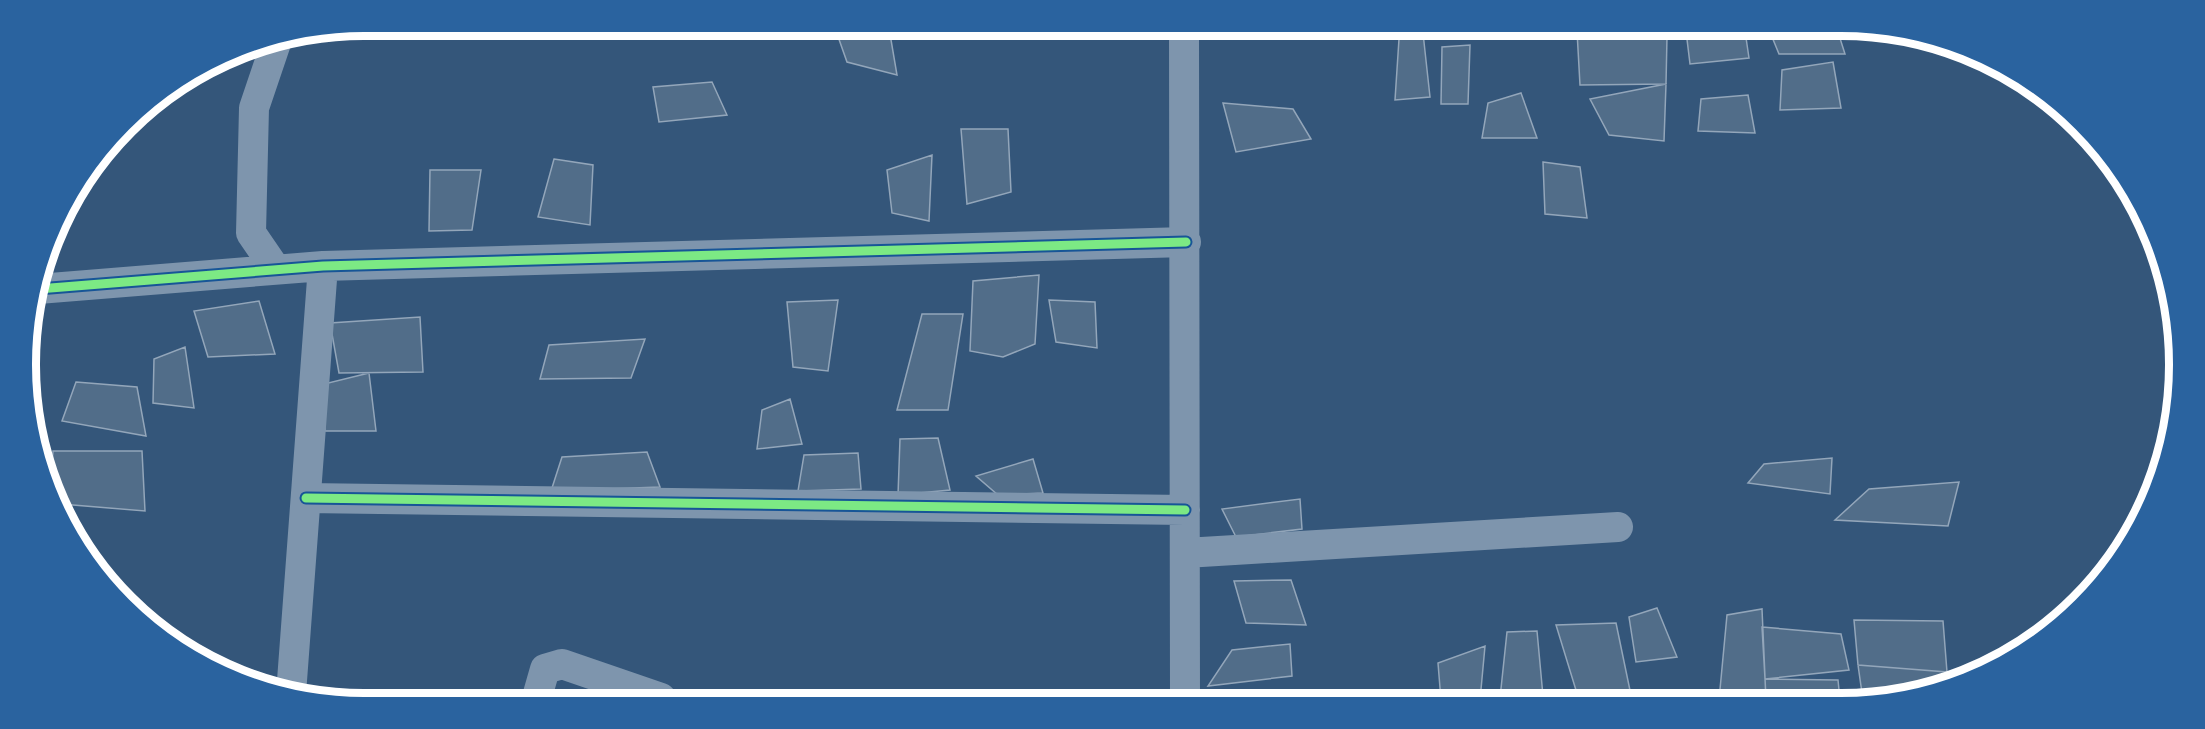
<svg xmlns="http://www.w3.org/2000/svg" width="2205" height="729" font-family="'PT Sans',sans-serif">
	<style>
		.building { fill: #516d89; stroke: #93a6ba; stroke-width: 1.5 }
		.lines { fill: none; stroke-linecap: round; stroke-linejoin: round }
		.minor { stroke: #7e95ad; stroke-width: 30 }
		.cycleway-casing { stroke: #175597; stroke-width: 13 }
		.cycleway { stroke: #7ce984; stroke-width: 9 }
		.rim { fill: none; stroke: #fff; stroke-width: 8 }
	</style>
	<rect width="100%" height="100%" fill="#34567a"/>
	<path class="building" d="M715,27H743L744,35L714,32Z
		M835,28H889L897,75L847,62Z
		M1577,31L1667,37L1666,84L1580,85Z
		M1686,31H1745L1749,58L1690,64Z
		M1770,32H1838L1845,54H1779Z
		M1423,33L1430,97L1395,100L1399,39Z
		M1470,45L1468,104H1441L1442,47Z
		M1833,62L1841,108L1780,110L1782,70Z
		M712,82L727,115L659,122L653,87Z
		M1666,84L1664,141L1609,135L1590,99Z
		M1521,93L1537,138H1482L1488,103Z
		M1748,95L1755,133L1698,131L1701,99Z
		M1223,103L1293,109L1311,139L1236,152Z
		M961,129H1008L1011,192L967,204Z
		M932,155L929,221L892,213L887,170Z
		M554,159L593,165L590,225L538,217Z
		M1543,162L1580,167L1587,218L1545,214Z
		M430,170H481L472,230L429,231Z
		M1039,275L1035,344L1003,357L970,351L973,281Z
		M838,300L828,371L793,367L787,302Z
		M1049,300L1095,302L1097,348L1056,342Z
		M259,301L275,354L208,357L194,311Z
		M922,314H963L948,410H897Z
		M420,317L423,372L339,373L330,323Z
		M645,339L631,378L540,379L549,345Z
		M185,347L194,408L153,403L154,359Z
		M369,373L376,431H325L324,384Z
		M76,382L137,387L146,436L62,421Z
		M790,399L802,444L757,449L762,410Z
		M938,438L950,490L898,495L900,439Z
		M53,451H142L145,511L61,504L51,483Z
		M647,452L660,487L551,491L562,457Z
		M858,453L861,489L798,491L804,455Z
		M1832,458L1830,494L1748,483L1764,464Z
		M1033,459L1043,493L998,495L976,476Z
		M1959,482L1948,526L1835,520L1869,489Z
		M1300,499L1302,529L1236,537L1222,509Z
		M1291,580L1306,625L1246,623L1234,581Z
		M1657,608L1677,657L1636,662L1629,617Z
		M1762,609L1766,700H1719L1727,615Z
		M1854,620L1943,621L1947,672L1858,665Z
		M1616,623L1632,700H1579L1556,625Z
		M1762,627L1841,634L1849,670L1765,679Z
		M1537,631L1543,696L1500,698L1507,632Z
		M1290,644L1292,676L1208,686L1232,650Z
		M1485,646L1480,700H1441L1438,663Z
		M1858,665L1947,672L1948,682L1885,701L1863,700Z
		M1765,679L1838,680L1840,700H1766Z"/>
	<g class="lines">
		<path class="minor" d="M1184,29L1185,699
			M275,268L251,233L254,108L276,43
			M38,289L323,266L1186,242
			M306,498L1185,510
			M1185,553L1618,527
			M291,694L323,266
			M537,697L545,669L562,664L661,698"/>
		<defs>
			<path id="cycleway" d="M38,289L323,266L1186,242
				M306,498L1185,510"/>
		</defs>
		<use href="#cycleway" class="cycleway-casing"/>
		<use href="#cycleway" class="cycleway"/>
	</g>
	<path d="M0 0H2205V729H0ZM364 36H1841A328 328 0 0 1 2169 364V365A328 328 0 0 1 1841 693H364A328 328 0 0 1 36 365V364A328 328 0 0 1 364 36Z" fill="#2a639f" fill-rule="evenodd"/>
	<path class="rim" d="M364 36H1841A328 328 0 0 1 2169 364V365A328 328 0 0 1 1841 693H364A328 328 0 0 1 36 365V364A328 328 0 0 1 364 36Z"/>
</svg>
